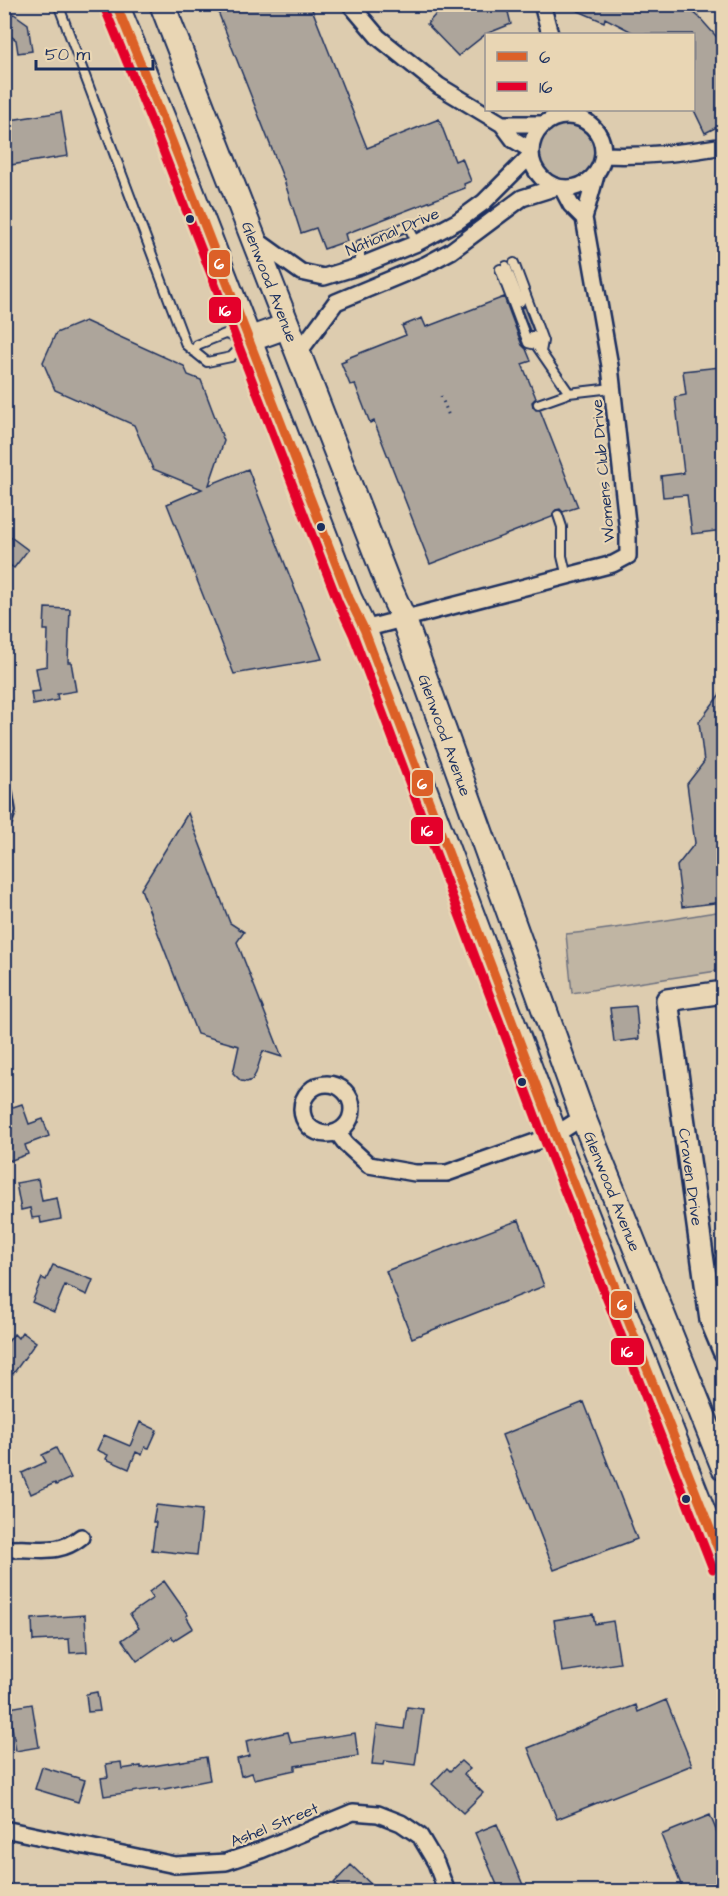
<svg xmlns="http://www.w3.org/2000/svg" width="728" height="1896" font-family="'Architects Daughter',sans-serif">
	<style>
		.green { fill: #c0b5a3; stroke: #6e7280; stroke-width: 1.5 }
		.building { fill: #ada59b; stroke: #1b2f5e; stroke-width: 1.5 }
		.lines { fill: none; stroke-linecap: round; stroke-linejoin: round }
		.lane-casing { stroke: #1b2f5e; stroke-width: 12 }
		.street-casing { stroke: #1b2f5e; stroke-width: 20 }
		.secondary-casing { stroke: #1b2f5e; stroke-width: 26 }
		.primary-casing { stroke: #1b2f5e; stroke-width: 28 }
		.path { stroke: #1b2f5e; stroke-width: 3; stroke-dasharray: 1.5 4.5; stroke-linecap: butt }
		.lane { stroke: #e9d6b4; stroke-width: 8 }
		.street { stroke: #e9d6b4; stroke-width: 15 }
		.secondary { stroke: #e9d6b4; stroke-width: 21 }
		.primary { stroke: #e9d6b4; stroke-width: 24 }
		.bus-1-casing { stroke: #e9d6b4; stroke-width: 14 }
		.bus-2-casing { stroke: #e9d6b4; stroke-width: 14 }
		.bus-1 { stroke: #dc6028; stroke-width: 9 }
		.bus-2 { stroke: #e4002b; stroke-width: 9 }
		.bus-dot { fill: #1b2f5e; stroke: #e9d6b4; stroke-width: 2 }
		.labels { text-anchor: middle; stroke-width: 4.5; stroke-linejoin: round; paint-order: stroke }
		.street-label { font-size: 16px; fill: #1b2f5e; stroke: #e9d6b4 }
		.line-badge { stroke: #e9d6b4; stroke-width: 2 }
		.badge-label { font-size: 16px; text-anchor: middle; font-weight: bold; fill: #fff }
	</style>
	<rect width="100%" height="100%" fill="#ddccaf"/>
	<filter id="ink" filterUnits="userSpaceOnUse"><feTurbulence type="fractalNoise" baseFrequency=".0167" numOctaves="2"/><feDisplacementMap in="SourceGraphic" scale="12" xChannelSelector="R" yChannelSelector="G"/><feConvolveMatrix kernelMatrix="1 2 1 2 8 2 1 2 1" color-interpolation-filters="sRGB"/></filter>
	<g filter="url(#ink)">
		<path class="green" d="M538 153a28 28 0 1 1 56 0a28 28 0 1 1-56 0Z
			M723,911V970L572,993L566,934C619,929 671,919 723,911Z"/>
		<path class="building" d="M215,4H310L367,148L439,119L455,161L462,158L471,181L464,184L465,188L345,234L347,241L324,249L316,228L301,233L284,180Z
			M445,4L451,9L457,4H506L511,24L486,34L458,56L427,24Z
			M562,4H683L699,17L723,44V124L705,133L693,108V34H636L605,18L604,22Z
			M14,14L28,24L32,51L18,53L16,40L4,31V15Z
			M61,112L68,156L4,166V121Z
			M504,297L522,345L526,349L531,361L522,364L536,398L532,402L533,407L536,410H540L578,507L563,512L560,509L556,510L552,517L430,564L374,421L370,423L355,384L350,385L341,363L346,361L345,359L406,335L402,326L422,318L426,327Z
			M524,307L533,330L530,331L521,308Z
			M85,321L184,366L188,375L201,380L224,441L209,485L248,469L322,659L234,674L167,504L202,489L153,469L134,425L55,390L43,362L56,333Z
			M720,367L723,401V530L692,534L687,495L663,497L661,476L684,473L675,397L686,395L683,371Z
			M4,532L28,550L14,568L4,561Z
			M45,608L70,609L68,662H71L76,691L57,694L58,700L33,705L31,692L40,691L36,668L47,666L48,630H44Z
			M723,690V902L682,907L677,866L695,843L687,784L704,762L699,722Z
			M188,813L230,923L244,932L237,942L282,1057L263,1051L256,1073L252,1080L247,1082L241,1081L233,1073L239,1046L197,1034L141,889Z
			M636,1006L639,1039L614,1042L610,1008Z
			M22,1104L29,1124L43,1119L49,1136L25,1145L28,1154L9,1161L4,1147V1110Z
			M38,1179L42,1201L57,1198L61,1219L41,1223L40,1217L32,1218L30,1208L21,1210L16,1183Z
			M519,1220L544,1286L412,1338L386,1271Z
			M53,1265L93,1280L87,1295L65,1285L54,1312L32,1302L42,1278L46,1280Z
			M22,1332L36,1342L13,1374L4,1368V1347L14,1334L18,1338Z
			M584,1402L637,1539L554,1570L502,1435Z
			M140,1422L157,1430L149,1448L145,1447L142,1455L136,1452L129,1469L106,1459L108,1455L97,1450L104,1435L130,1446Z
			M56,1448L71,1478L56,1485L55,1483L31,1494L22,1473L46,1462L42,1455Z
			M156,1505L202,1510L197,1555L152,1550L156,1522H153Z
			M164,1581L188,1615L186,1616L193,1628L174,1640L172,1637L137,1661L122,1640L139,1628L130,1614L153,1598L149,1592Z
			M593,1614L595,1624L613,1621L620,1663L562,1672L554,1620Z
			M85,1615L87,1652L70,1653L69,1639L33,1641L32,1619Z
			M97,1692L100,1711L88,1712L86,1694Z
			M666,1700L692,1765L557,1819L528,1748L636,1705L638,1712Z
			M32,1704L39,1747L16,1751L9,1708Z
			M407,1707L423,1709L415,1765L385,1761L384,1765L372,1764L377,1725L404,1729Z
			M288,1732L291,1743L355,1733L358,1756L295,1766V1770L254,1779L252,1773L241,1776L237,1759L249,1756L246,1741Z
			M206,1757L210,1780L159,1790V1788L104,1796L101,1778L108,1777L106,1764L121,1762L122,1769L141,1766V1768Z
			M461,1761L470,1769L464,1774L483,1793L463,1813L432,1784L447,1768L450,1771Z
			M42,1767L85,1780L78,1802L35,1789Z
			M710,1815L723,1847V1892H684L661,1835Z
			M497,1824L526,1892H500L475,1833Z
			M351,1865L379,1892H343L334,1883Z"/>
		<g class="lines">
			<defs>
				<path id="lane" d="M58,4L186,345L207,362L231,357L246,342
					M514,263L543,341L541,352
					M360,266V245L408,226L417,243
					M506,266L520,302
					M500,269L528,343L536,345
					M533,336L536,345L569,393
					M194,352L197,345L225,334L245,340
					M538,404L569,393L612,388
					M558,515L562,527V556L567,577"/>
				<path id="street" d="M350,4L378,37L439,86L502,124L514,140L531,150
					M542,4L550,34
					M531 152a36 36 0 1 1 72 0a36 36 0 1 1-72 0Z
					M502,124H545
					M603,155C644,157 683,153 724,146
					M562,188L571,205L584,218
					M255,239L301,272L324,277L360,266L417,243L458,221L484,202L531,155
					M299,352L336,302L425,265L451,251L522,198L557,187
					M364,629L613,564L628,556V532L610,366L584,218L596,175
					M4,793L7,811L4,820
					M302 1109a25 25 0 1 1 50 0a25 25 0 1 1-50 0Z
					M337,1132L346,1144L369,1165L415,1173H447L555,1135L583,1117
					M4,1550C34,1545 55,1558 81,1537
					M4,1829L175,1865L226,1862L261,1850L353,1812L378,1814L401,1823L420,1836L436,1863L447,1892
					M4,1891L5,1892"/>
				<g id="secondary">
					<path id="s1" d="M724,992L667,1000L711,1320L724,1351"/>
				</g>
				<g id="primary">
					<path d="M116,4L168,131L349,598L364,629L555,1135L724,1565"/>
					<path id="s2" d="M162,4L390,589L404,620L583,1117L724,1468"/>
					<path d="M248,340L287,326"/>
				</g>
			</defs>
			<use href="#lane" class="lane-casing"/>
			<use href="#street" class="street-casing"/>
			<use href="#secondary" class="secondary-casing"/>
			<use href="#primary" class="primary-casing"/>
			<path class="path" d="M441,396L449,416"/>
			<use href="#lane" class="lane"/>
			<use href="#street" class="street"/>
			<use href="#secondary" class="secondary"/>
			<use href="#primary" class="primary"/>
			<defs>
				<path id="bus-1" d="M116,4L168,131L349,598L364,629L555,1135L724,1564"/>
				<path id="bus-2" d="M105,9L157,135L338,602L353,634L544,1139L713,1569"/>
			</defs>
			<use href="#bus-1" class="bus-1-casing"/>
			<use href="#bus-2" class="bus-2-casing"/>
			<use href="#bus-1" class="bus-1"/>
			<use href="#bus-2" class="bus-2"/>
		</g>
	</g>
	<g class="bus-dot">
		<circle cx="190" cy="219" r="5"/>
		<circle cx="321" cy="527" r="5"/>
		<circle cx="522" cy="1082" r="5"/>
		<circle cx="686" cy="1499" r="5"/>
	</g>
	<g class="labels">
		<g class="street-label">
			<text transform="translate(392 231) rotate(-23)" y="6">National Drive</text>
			<text dy="6" stroke="none"><textPath href="#s2" startOffset="298">Glenwood Avenue</textPath></text>
			<text transform="translate(602 471) rotate(-95)" y="6">Womens Club Drive</text>
			<text dy="6" stroke="none"><textPath href="#s2" startOffset="784">Glenwood Avenue</textPath></text>
			<text dy="6" stroke="none"><textPath href="#s1" startOffset="236">Craven Drive</textPath></text>
			<text dy="6" stroke="none"><textPath href="#s2" startOffset="1270">Glenwood Avenue</textPath></text>
			<text transform="translate(274 1824) rotate(-22)" y="6">Ashel Street</text>
		</g>
	</g>
	<g class="line-badge">
		<rect x="208" y="249" width="23" height="29" rx="6" fill="#dc6028"/>
		<rect x="208" y="296" width="34" height="28" rx="6" fill="#e4002b"/>
		<rect x="411" y="769" width="23" height="28" rx="6" fill="#dc6028"/>
		<rect x="410" y="816" width="34" height="29" rx="6" fill="#e4002b"/>
		<rect x="610" y="1290" width="23" height="29" rx="6" fill="#dc6028"/>
		<rect x="610" y="1337" width="35" height="29" rx="6" fill="#e4002b"/>
	</g>
	<g class="badge-label">
		<text x="219" y="269">6</text>
		<text x="225" y="316">16</text>
		<text x="422" y="789">6</text>
		<text x="427" y="836">16</text>
		<text x="622" y="1310">6</text>
		<text x="627" y="1357">16</text>
	</g>
	<rect width="728" height="1896" fill="none" stroke="#e9d6b4" stroke-width="24"/>
	<rect x="12" y="12" width="704" height="1872" fill="none" stroke="#1b2f5e" stroke-width="2" filter="url(#ink)"/>
	<rect x="485" y="33" width="210" height="78" fill="#e9d6b4" stroke="#979392" stroke-width="1.5"/>
	<rect x="497" y="52" width="30" height="9" fill="#dc6028" stroke="#979392" stroke-width="1.5"/>
	<text x="539" y="63" font-size="18" fill="#1b2f5e">6</text>
	<rect x="497" y="82" width="30" height="9" fill="#e4002b" stroke="#979392" stroke-width="1.5"/>
	<text x="539" y="93" font-size="18" fill="#1b2f5e">16</text>
	<path d="M36 60v9h117v-9" fill="none" stroke="#1b2f5e" stroke-width="3"/>
	<text x="45" y="60" font-size="18" fill="#1b2f5e" stroke="#e9d6b4" stroke-width="4.5" paint-order="stroke">50 m</text>
</svg>
